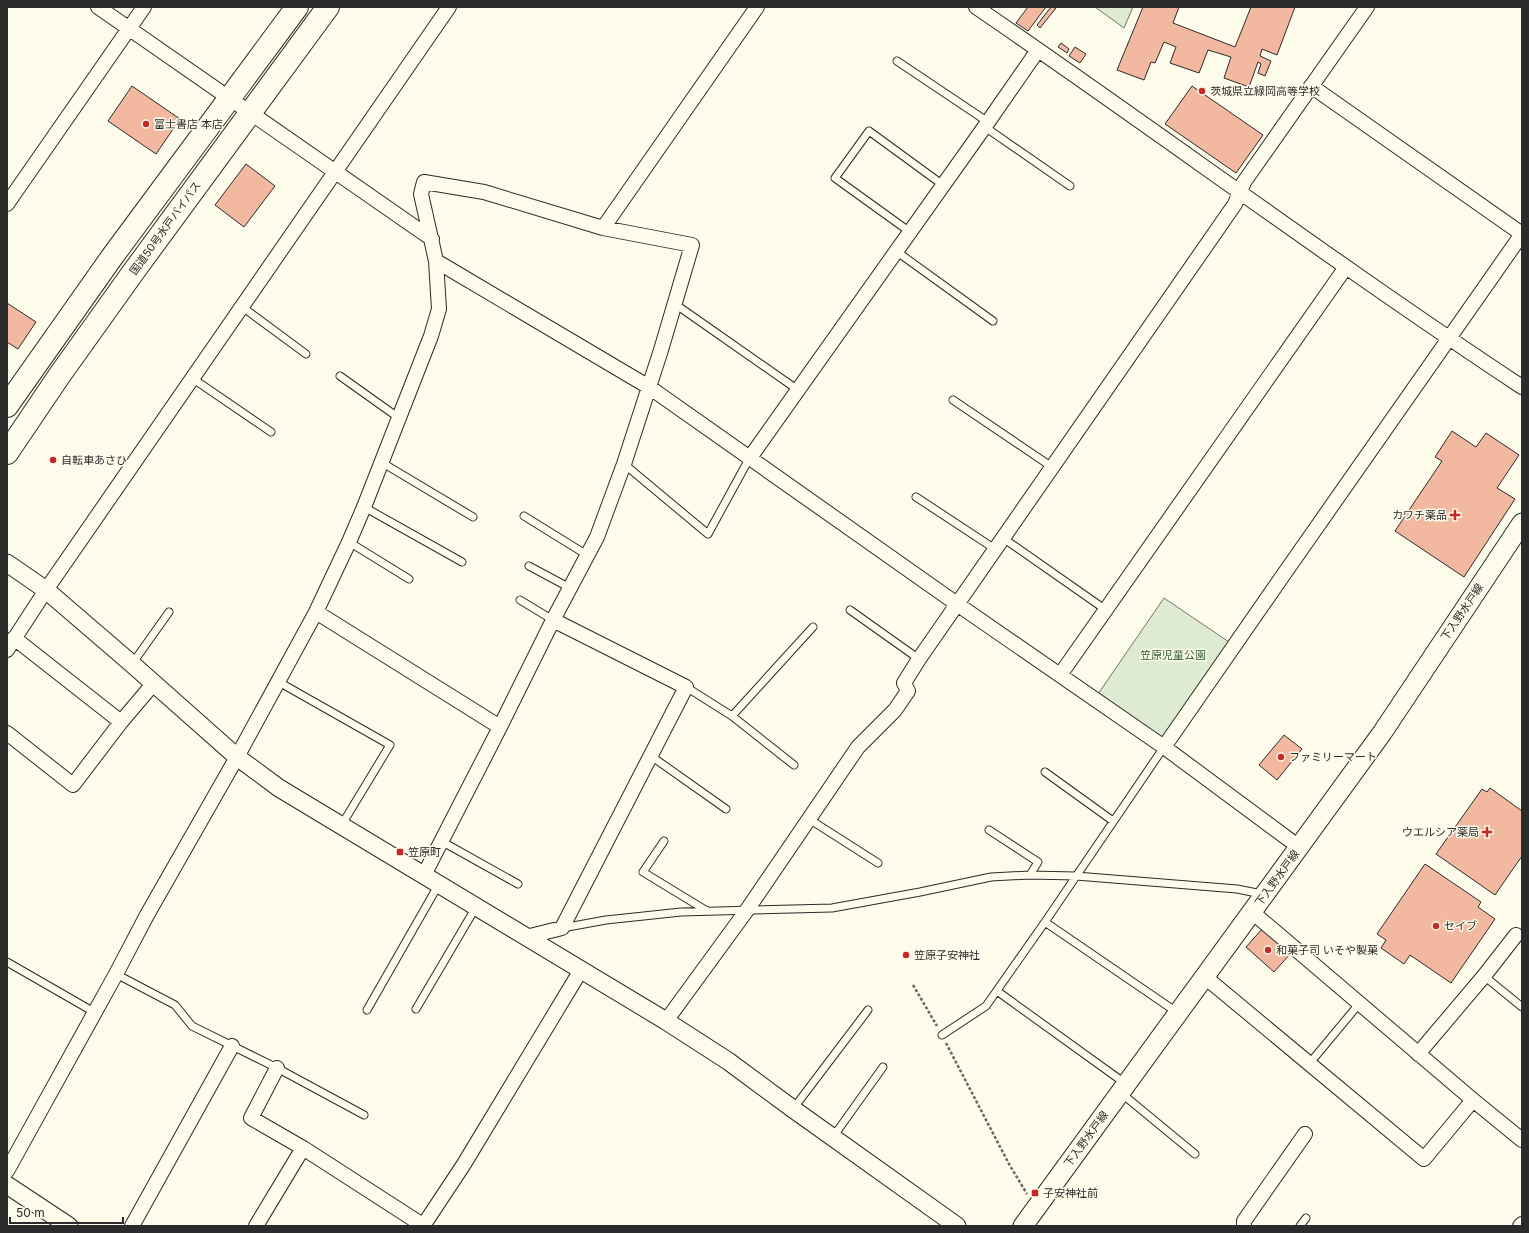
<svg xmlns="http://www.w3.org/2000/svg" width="1529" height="1233" font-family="Inter,'Noto Sans JP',sans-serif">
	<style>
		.green { fill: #deebd1; stroke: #74746e }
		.building { fill: #f2b8a0; stroke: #2b2b2b }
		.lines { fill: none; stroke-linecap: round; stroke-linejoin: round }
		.service-casing { stroke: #2b2b2b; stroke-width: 9 }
		.minor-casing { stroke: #2b2b2b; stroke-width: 16 }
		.tertiary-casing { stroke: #2b2b2b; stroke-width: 19 }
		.secondary-casing { stroke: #2b2b2b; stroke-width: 21 }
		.trunk-casing { stroke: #2b2b2b; stroke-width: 24 }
		.path { stroke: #6a6964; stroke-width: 2.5; stroke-dasharray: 3 2; stroke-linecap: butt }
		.service { stroke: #fdfbea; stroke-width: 7 }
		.minor { stroke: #fdfbea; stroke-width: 14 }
		.tertiary { stroke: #fdfbea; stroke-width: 17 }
		.secondary { stroke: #fdfbea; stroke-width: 19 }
		.trunk { stroke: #fdfbea; stroke-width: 22 }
		.poi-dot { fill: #c62828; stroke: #fdfbea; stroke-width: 1.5 }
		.labels { text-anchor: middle; stroke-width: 3; stroke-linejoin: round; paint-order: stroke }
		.poi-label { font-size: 11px; fill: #2b2b2b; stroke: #fdfbea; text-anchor: start }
		.street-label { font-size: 11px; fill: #2b2b2b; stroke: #fdfbea }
		.park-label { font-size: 11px; fill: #34623c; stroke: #fdfbea }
	</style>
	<rect width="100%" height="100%" fill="#fdfbea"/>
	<path class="green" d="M1095,7H1133L1124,28Z
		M1164,598L1229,642L1163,739L1098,694Z"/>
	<path class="building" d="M1028,7H1046L1028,31L1016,23Z
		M1051,7L1056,8L1040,28L1037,25Z
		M1143,7H1179L1173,23L1235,47L1251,7H1295L1277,55L1262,49L1260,56L1271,61L1265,76L1258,73L1261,64L1258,62L1249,87L1224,78L1231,57L1208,50L1199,73L1170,63L1176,47L1164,42L1155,63L1151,62L1144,80L1117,70Z
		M1061,43L1069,49L1067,53L1058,47Z
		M1075,47L1086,54L1080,63L1069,56Z
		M132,86L180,119L156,154L108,121Z
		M1192,86L1263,135L1236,173L1165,124Z
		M246,164L275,186L244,227L215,205Z
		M7,303L36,322L18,349L7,342Z
		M1452,431L1476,447L1486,433L1519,455L1497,488L1515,499L1464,577L1395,531L1442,461L1435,457Z
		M1284,735L1302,749L1277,780L1259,765Z
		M1490,788L1522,811V856L1495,895L1436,854L1482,789L1487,792Z
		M1425,864L1481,902L1478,907L1495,919L1451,983L1410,955L1404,964L1381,948L1386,940L1377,934Z
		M1263,928L1291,953L1274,972L1246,947Z"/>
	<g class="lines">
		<defs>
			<path id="service" d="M897,61L988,122
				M985,127L1070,186
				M910,232L835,178L869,131L943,185
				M896,251L993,321
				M675,304L798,390
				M241,306L306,354
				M340,376L399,418
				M192,378L271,432
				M953,400L1052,467
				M381,462L473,517
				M624,464L708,534L749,459
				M916,497L995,549
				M364,507L462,562
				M524,516L587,555
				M1003,538L1106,610
				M349,542L409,579
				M529,566L570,588
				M520,600L553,620
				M850,610L919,659
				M132,664L169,612
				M277,681L390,745L341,826
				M686,687L732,716L794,765
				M732,716L813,627
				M651,756L726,809
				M1045,772L1113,821
				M809,819L878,863
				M989,830L1038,862L1030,875
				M441,841L518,884
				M664,841L643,872L707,911
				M1045,922L1178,1013
				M562,928L606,920L681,912L832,908L920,892L991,877L1030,875L1076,876L1237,889L1262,894
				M7,962L94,1012
				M116,974L175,1005L192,1026L277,1068L364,1115
				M1484,976L1522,1007
				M997,991L1126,1084
				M416,1009L476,907
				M367,1010L439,884
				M942,1035L986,1006L1045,922L1164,747
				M1309,1064L1359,1004
				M1121,1093L1195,1154
				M793,1109L868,1010
				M833,1137L883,1067
				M1300,1226L1306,1218"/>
			<path id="minor" d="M98,7L432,239
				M976,7C1159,132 1337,265 1522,387
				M7,204L144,7
				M603,228L757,7
				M436,261L649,387L957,604L1164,747L1299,847
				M749,459L988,122L1038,50
				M316,612L500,727
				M14,638L121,722
				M7,650L46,590L449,7
				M1060,675L1346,267
				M7,733L73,785L121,722L154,683
				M1164,747L1284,574L1522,234L1311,86
				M1252,912L1473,1100L1522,1140
				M526,937L562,928L686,687L553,620
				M1205,977L1424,1159L1473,1100
				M666,1021L747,910L858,747L895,710L908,691L904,683L919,659L1235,204L1244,182L1367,7
				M1418,1054L1484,976L1516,935
				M277,1068L251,1118L303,1148L424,1226
				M7,1171L116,974L147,915L237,757L316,612L349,542L364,507L431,336L439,309L436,261L421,194L424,182L484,192L603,228L692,245L661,350L624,464L597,537L553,620L500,727L424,875
				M132,1226L232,1046
				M256,1226L303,1148
				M423,1226L464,1164L581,970
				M1244,1226V1221L1305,1134
				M1520,1226L1522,1224"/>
			<path id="tertiary" d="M7,563L46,590L132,664L237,757L279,788L666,1021L728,1061L793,1109L957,1226
				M7,1185L69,1226"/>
			<path id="secondary" d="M1023,1226L1382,733L1522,523"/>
			<path id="trunk" d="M7,406L112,257L297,7
				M7,453L59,376L134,271L328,7"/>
		</defs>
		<use href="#service" class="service-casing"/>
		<use href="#minor" class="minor-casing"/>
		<use href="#tertiary" class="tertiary-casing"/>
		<use href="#secondary" class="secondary-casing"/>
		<use href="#trunk" class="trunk-casing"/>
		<path class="path" d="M913,985L937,1026
			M946,1043L1009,1164L1027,1194"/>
		<use href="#service" class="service"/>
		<use href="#minor" class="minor"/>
		<use href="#tertiary" class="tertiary"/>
		<use href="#secondary" class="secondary"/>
		<use href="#trunk" class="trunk"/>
	</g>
	<g class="poi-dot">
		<circle cx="1202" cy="91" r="4"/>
		<circle cx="146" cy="124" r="4"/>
		<circle cx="53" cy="460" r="4"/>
		<path d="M1453 509h4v4h4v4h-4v4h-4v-4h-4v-4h4z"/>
		<circle cx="1281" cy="757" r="4"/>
		<path d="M1485 826h4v4h4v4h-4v4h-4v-4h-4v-4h4z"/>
		<rect x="396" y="848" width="8" height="8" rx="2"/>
		<circle cx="1436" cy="926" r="4"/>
		<circle cx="1268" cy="950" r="4"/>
		<circle cx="906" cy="955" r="4"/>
		<rect x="1031" y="1189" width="8" height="8" rx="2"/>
	</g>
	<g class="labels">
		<g class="poi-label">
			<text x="1210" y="95">茨城県立緑岡高等学校</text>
			<text x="154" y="128">富士書店 本店</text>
			<text x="61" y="464">自転車あさひ</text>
			<text x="1447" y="519" text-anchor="end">カワチ薬品</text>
			<text x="1289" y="761">ファミリーマート</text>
			<text x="1479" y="836" text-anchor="end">ウエルシア薬局</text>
			<text x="408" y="856">笠原町</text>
			<text x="1444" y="930">セイブ</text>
			<text x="1276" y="954">和菓子司 いそや製菓</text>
			<text x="914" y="959">笠原子安神社</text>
			<text x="1043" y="1197">子安神社前</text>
		</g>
		<g class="street-label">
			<text transform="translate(165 228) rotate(-54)" y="4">国道50号水戸バイパス</text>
			<text transform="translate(1462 612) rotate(-56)" y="4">下入野水戸線</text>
			<text transform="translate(1277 878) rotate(-54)" y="4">下入野水戸線</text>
			<text transform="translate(1086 1139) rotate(-54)" y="4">下入野水戸線</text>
		</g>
		<g class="park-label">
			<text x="1173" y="659">笠原児童公園</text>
		</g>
	</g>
	<rect width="1529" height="1233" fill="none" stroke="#2b2b2b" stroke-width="16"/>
	<path d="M10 1217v6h113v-6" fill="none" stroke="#2b2b2b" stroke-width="2"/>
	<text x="16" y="1217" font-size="12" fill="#2b2b2b" stroke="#fdfbea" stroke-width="3" paint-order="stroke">50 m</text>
</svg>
